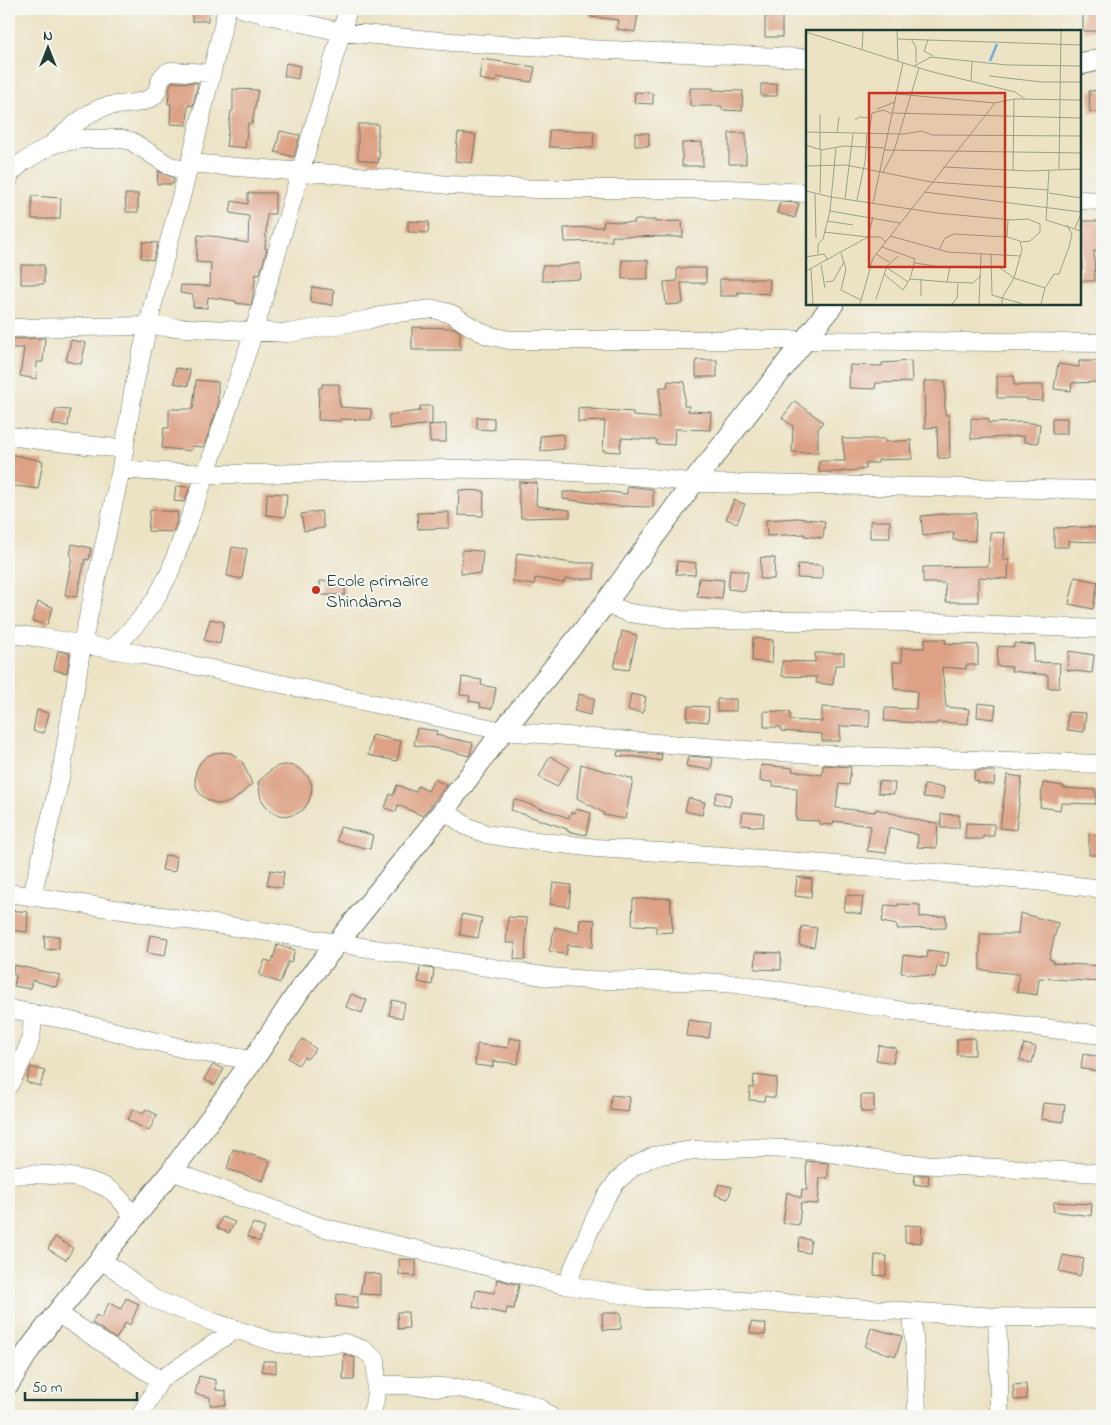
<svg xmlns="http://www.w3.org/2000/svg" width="1111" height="1425" font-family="'Indie Flower',sans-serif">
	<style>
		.building { fill: #dda285 }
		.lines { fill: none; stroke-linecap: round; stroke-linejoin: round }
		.minor-casing { stroke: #677766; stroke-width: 19 }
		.tertiary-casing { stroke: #677766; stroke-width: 23 }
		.minor { stroke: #fff; stroke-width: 18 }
		.tertiary { stroke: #fff; stroke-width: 21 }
		.poi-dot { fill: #c8321e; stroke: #f6f6f2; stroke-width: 2 }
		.labels { text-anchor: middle; stroke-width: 4; stroke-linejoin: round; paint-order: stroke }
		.poi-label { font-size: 18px; fill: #1f3d34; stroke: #f6f6f2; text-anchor: start }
		.inset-river { fill: none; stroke: #72aae1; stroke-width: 2.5 }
		.inset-road { fill: none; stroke: #9aa18a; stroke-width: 1 }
		.view { fill: #c8321e; fill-opacity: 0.15; stroke: #c8321e; stroke-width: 2.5 }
		.inset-edge { fill: none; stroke: #1f3d34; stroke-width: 2.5 }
	</style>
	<rect width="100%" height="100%" fill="#f6f6f2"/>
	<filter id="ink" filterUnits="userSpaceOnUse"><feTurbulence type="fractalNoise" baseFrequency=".02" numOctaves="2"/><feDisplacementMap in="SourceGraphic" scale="10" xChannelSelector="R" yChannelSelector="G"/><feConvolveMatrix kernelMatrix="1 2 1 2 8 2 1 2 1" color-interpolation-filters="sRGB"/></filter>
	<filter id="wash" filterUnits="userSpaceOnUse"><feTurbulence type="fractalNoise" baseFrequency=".0096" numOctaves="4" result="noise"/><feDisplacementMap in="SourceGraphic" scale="20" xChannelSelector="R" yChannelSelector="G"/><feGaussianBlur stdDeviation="1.12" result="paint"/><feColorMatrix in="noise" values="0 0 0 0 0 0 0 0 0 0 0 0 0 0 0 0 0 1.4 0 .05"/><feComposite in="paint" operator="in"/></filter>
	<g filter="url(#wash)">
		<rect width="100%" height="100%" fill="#ece3c4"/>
		<g id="blocks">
			<path class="building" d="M591,9H639L635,32L617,29L619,20L590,17Z
				M1083,9H1102V31H1083Z
				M192,10H208V21H192Z
				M765,16H782V37H765Z
				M482,59L535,67L532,82L497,77L496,82L479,79Z
				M286,63L300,66L298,79L284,76Z
				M172,82L198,83L193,106L188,105L187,125L170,124L171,104H168L170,86Z
				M761,84H777V96H761Z
				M690,88H713V90L743,91L742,111L722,110V106H690Z
				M233,89L258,90L252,124L248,123L245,148L226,146L231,111H233Z
				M1102,90V111L1090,112L1089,91Z
				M635,92L653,93V104L634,103Z
				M358,124H378V151H380L378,163L358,159Z
				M549,130L594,131L593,148L549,147Z
				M280,131L300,135L294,157L275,152Z
				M458,133L476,135L472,163L455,161Z
				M635,133H649V146H635Z
				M729,133H746V164H729Z
				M702,142L703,166H682V143Z
				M158,171L174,178L173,184H157Z
				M248,193H275V214H267L265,249H267L260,274L256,273L253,295L251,305L236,303V301L208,297L207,308L193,307V295L180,293L181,285L210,286L211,263L196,262L198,235L220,237V238L248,243L249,216L230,213L232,201L248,204Z
				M125,194H138V212H126Z
				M32,196L61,198L60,219H32Z
				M780,202L799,203L795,218L777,213Z
				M634,220H655V222L682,221L683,237L612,236V241L565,242L564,228L603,227L604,221L634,223Z
				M408,221L429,222L428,233L408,232Z
				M1082,221H1100V251H1094L1095,281H1080V270H1082Z
				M143,242L158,243L153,260L141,258Z
				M622,260H648V279H622Z
				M580,263L581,279L542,281V266H559Z
				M21,265H44V284H21Z
				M677,268H706V283H681L683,304L666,305L664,282L677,281Z
				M720,279H770L769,294L738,292V296H720Z
				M312,287L334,290L333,305L310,302Z
				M412,327L454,328L460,332V350H412Z
				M45,338L43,362H37L36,379L20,376L24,348H9V339Z
				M71,340L86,343L81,364L66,361Z
				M696,360H717V377H696Z
				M911,361L912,382L876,383L875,389L849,388L850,365L882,366V363Z
				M1079,361H1101L1102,382L1072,383L1071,391L1054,389L1058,364L1079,367Z
				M176,368L190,370L188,386L174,383Z
				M997,376H1014V385H1043V401L1027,400V398H997Z
				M196,380L218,382V406L204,447L192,446L191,451L162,448L164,428H169V409H193Z
				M668,381L685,382L684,406H689L688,411L711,412L710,430L675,429L674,445L656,444L657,440L621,438L620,452L603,451L605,421L578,422V408L590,407V409L633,412V416L659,418L660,387H667Z
				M924,381H945V415H949L950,458H938L937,427L925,428Z
				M322,384H339V402H340V407L371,409V420L340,419V421L318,420L319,388H322Z
				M795,401L823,422L818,429V453L792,452L793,426L782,418Z
				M420,406H432V424L390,429L388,415L420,411Z
				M56,409L70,410L68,426L52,425Z
				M477,417L494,418V430L477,429Z
				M971,418L989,419V423L1021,422L1040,424L1038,443L1024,442V436L971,439Z
				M1052,418H1067V434H1052Z
				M446,424V442H430L429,425Z
				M563,434L564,449L541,451L540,436Z
				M842,437L845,439H885V442L911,440L912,459L878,460V463H866V469L838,472H819V461H845Z
				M9,454L43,461L38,489L9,485L11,468H9Z
				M519,482L537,483L536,504H537V506L570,510V517L521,518L520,503H519Z
				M176,486L190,487L184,502L174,501Z
				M627,486L653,489V507L615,506L563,499V492L601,491L627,494Z
				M459,490L484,491L483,516L458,515Z
				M267,493L287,494L285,517L266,515Z
				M734,500L745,504L737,523L726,519Z
				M150,510L178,512L177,521L173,532L148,531Z
				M321,511L324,528L304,531L301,514Z
				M449,512V528L418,529L417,513Z
				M952,513H976L975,541L953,540L954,532L923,536L921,516Z
				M797,518L825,521L823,538L804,536L805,534L767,536L766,520Z
				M870,521H890V538H870Z
				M1089,527L1102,528V542L1068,541V547H1054V528Z
				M990,532L1005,533L1003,560H1009L1008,579L978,577V602H946L945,583H923V567L988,566Z
				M72,544L91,548L89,560L85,559L77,597L65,595L72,557L70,556Z
				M232,547L247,549L242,579L227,576Z
				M462,550L483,551L481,574L461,573Z
				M517,553L539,556L538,557L571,563H594V579H565L564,583L535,578L534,585L513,582Z
				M761,557L775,558L774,579H760Z
				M677,561L696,563L695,575L676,574Z
				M798,564L822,565V579L797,578Z
				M730,569L748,572L745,591L728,589Z
				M1075,577L1098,582L1093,609L1069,604Z
				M699,578L724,580L722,599L697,597Z
				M320,581H345V595H320Z
				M38,602L53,607L47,625L32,621Z
				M210,619L224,622L220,644L204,640Z
				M622,631L637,635L629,670L614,668Z
				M753,638L773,640L772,663L752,661Z
				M925,638L946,640L945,643L978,645V665H966V669L942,667L946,707L969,709L968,724L937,722V724H919V723L884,721L885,708L916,709L917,691L894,689L893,662H902L901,648H924Z
				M1014,643L1035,645L1033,662L1060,663L1059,688H1048V675L1011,671L1012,667L997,666L998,646L1014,647Z
				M58,651L70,653L67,673L54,670Z
				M1069,651L1094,655L1092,673L1067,670Z
				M815,653H844V665H835L833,685L816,683L817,677L782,676V661L815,662Z
				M462,677L482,680L481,685L496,688L492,709L480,707L481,703L469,701L470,696L460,695Z
				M579,694L595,699L590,715L574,711Z
				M631,694L646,697L643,713L628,710Z
				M717,699H736V711H717Z
				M978,703L996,705L994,719L977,717Z
				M688,706L709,707L708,722L687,720Z
				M822,707L870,710L869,727L840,726V741H822V734L781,731V727H764V711L790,712V720L822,722Z
				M37,710L49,713L44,733L33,731Z
				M1068,712L1086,713L1084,732L1067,730Z
				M417,728L437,731L436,735L473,743L470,754L469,756L447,750L414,745Z
				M372,735L401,741L397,761L368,755Z
				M618,751L662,754L661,761L638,757L617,756Z
				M223,752L231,753L238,758L243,763L252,784L235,799L227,803L218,804L210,801L202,796L197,789L195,780L196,771L200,763L206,757L214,753Z
				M550,756L569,767L557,787L539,777Z
				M688,756L713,758L711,770L686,766Z
				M581,764L633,779L625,819L603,815L604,813L577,798Z
				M286,765L295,766L303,771L309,778L312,786L311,795L308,803L303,810L296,814L288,816L279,815L272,812L266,806L261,799L258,782L271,770L278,766Z
				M761,765L793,768L792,771L822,775L823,765L851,767L849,785L839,784L836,808L875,812L876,809L925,822L938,823L936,848L917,847L918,835L889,827L886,853L867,851L871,826L834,821L833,825L819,824V821L796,820L797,788L773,786V782L760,781Z
				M975,771H995L994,785L978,783V781L974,780Z
				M1007,775L1022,777L1016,830L1000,828Z
				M434,779L447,785L423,816L398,805L396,812L385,808L390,794L393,796L397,785L415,792L418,786L428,791Z
				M879,781L895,783L894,794L878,793Z
				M1043,783L1064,786L1063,788L1096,790V804L1061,803L1060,810L1040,807Z
				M924,785L944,787L943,799L923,797Z
				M717,792L732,795L729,807L714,803Z
				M688,798L705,802L702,815L685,811Z
				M514,799L569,818L571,812L575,813L576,809L591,813L586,835L567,831V829L511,810Z
				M743,812L764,814L763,827L741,825Z
				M941,814L959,815V828H941Z
				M966,823L994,824V836H983V839H965Z
				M340,827L373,835L370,849L337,841Z
				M1089,834L1102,836V855H1089Z
				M165,855L177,857L175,872L162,870Z
				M270,870L284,872L282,888L267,885Z
				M797,877L812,879L811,898L795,896Z
				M553,883L571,885L569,907L550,904Z
				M846,895L863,897L861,914L844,911Z
				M670,898L673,932L656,933V926L632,925L633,899Z
				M898,904L920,905V917L946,916V928L897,929V925L882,922L885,905L898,906Z
				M9,910L28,912L27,932L9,930Z
				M1020,913L1058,923L1049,959L1053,960V963L1101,966V982L1039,978L1037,995L1017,992L1019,974L980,970V934H1018Z
				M462,914L482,918L478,938L460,935Z
				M508,917L527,918L525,960L514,959L515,943H506Z
				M580,919L595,920L593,947L568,945L566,955L549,951L555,927L579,933Z
				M802,926L817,928L814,947L799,945Z
				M150,935L168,938L165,956L147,953Z
				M44,936H59V949L45,950Z
				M277,945L295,950L291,963L288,962L280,983L259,975L265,960L272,962Z
				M928,950L949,953L946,967L937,966L935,977L901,973L903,955L927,958Z
				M756,952L781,953V970L755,969Z
				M14,965L60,975L56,987L32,980L30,989L14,986L16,975L12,974Z
				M420,967L434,969L432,985L418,982Z
				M351,994L367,1000L362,1013L346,1007Z
				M392,1000L405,1003L402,1018L389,1015Z
				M688,1020L711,1023L709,1038L686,1036Z
				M509,1038L521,1040L518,1064L493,1061V1067L475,1065L477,1044L508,1048Z
				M975,1038V1055H957V1039Z
				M303,1039L316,1049L307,1059L304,1057L298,1065L288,1058Z
				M1024,1044L1036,1047L1032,1063L1020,1060Z
				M879,1045L896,1048L893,1063L876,1060Z
				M1083,1054L1101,1057L1099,1071L1081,1069Z
				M213,1065L224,1069L215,1085L204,1079Z
				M31,1067L45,1071L40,1086L26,1082Z
				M754,1075L777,1078L775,1098L765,1096L764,1101L749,1100L750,1087L753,1088Z
				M611,1095L630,1097L628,1112L610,1110Z
				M861,1095H874V1112H861Z
				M1043,1103L1065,1105L1063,1122L1041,1119Z
				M133,1109L143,1114L146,1109L157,1115L149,1131L128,1120Z
				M233,1149L270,1161L263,1181L227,1169Z
				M806,1161L828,1163V1178H820L818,1204L801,1203L799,1225L783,1223L787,1192L801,1198L802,1189L807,1190Z
				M915,1175H929L928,1186L914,1184Z
				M719,1184L732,1187L728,1199L715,1195Z
				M1054,1202L1092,1204L1091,1216L1053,1211Z
				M222,1217L235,1222L229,1233L217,1228Z
				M253,1223L265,1228L259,1242L247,1236Z
				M905,1225L922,1226L921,1243L905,1242Z
				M55,1237L73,1248L66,1260L48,1249Z
				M800,1238L811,1240L809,1253L798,1251Z
				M875,1255L887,1256L886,1276L874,1275Z
				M1063,1255L1084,1259L1080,1276L1059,1271Z
				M399,1259L416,1260V1276L399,1275Z
				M364,1272L381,1275V1295L360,1294Z
				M497,1279L519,1285L514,1309L507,1308L506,1314L473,1307L476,1290L494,1293Z
				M337,1294L358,1296L357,1309L336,1306Z
				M126,1298L139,1304L130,1325L126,1322L116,1339L92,1323L96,1315L101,1318L109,1303L121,1309Z
				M397,1312H408L409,1328L398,1329Z
				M602,1313H621V1329L603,1330Z
				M751,1322L766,1324L765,1335L750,1333Z
				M871,1328L902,1336L896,1356L865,1347Z
				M344,1354L355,1358L354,1380H343Z
				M263,1361H276V1373L262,1371Z
				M199,1376L216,1380V1390L226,1391V1405H210V1397L195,1394Z
				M1026,1384L1027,1399L1014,1400L1013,1385Z"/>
		</g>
	</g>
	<g filter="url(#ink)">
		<use href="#blocks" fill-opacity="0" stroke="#677766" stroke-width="1"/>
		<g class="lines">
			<defs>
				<path id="minor" d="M243,9L341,32L452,42L584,49L807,58
					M53,143C66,132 88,111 104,107C119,103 136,106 151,98C162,92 155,77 170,71L211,73
					M190,163L236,167L348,175L449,185L538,189H730L807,193
					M9,179L10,174L23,162L51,145L62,142L85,139H122L131,141L168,165L187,172
					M1080,200L1102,201
					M9,328L149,326L288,333L367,320L388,314L434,309L452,314L470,326L487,335L509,340H805L1102,343
					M9,436L47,441L125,449
					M121,469C228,479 334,471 440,469C476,468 513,470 550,471C598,473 646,476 693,483L1102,490
					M605,604L629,613L682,620L913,622L1102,629
					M9,634L44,638L140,654L503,731L745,750L851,756L1102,764
					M112,650L139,621L155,600L169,574L206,474L254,331L348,9
					M444,810L466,826L486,834L511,838L596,848L724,856L1036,881L1102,889
					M9,893L268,932L549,977L589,980L685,981L738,984L896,1010L1102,1035
					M32,896L61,774L82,645L121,469L134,386L157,287L190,163L227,9
					M9,1009L67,1020L198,1052L253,1060
					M9,1085C22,1059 35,1044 32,1013
					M172,1171L321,1227L566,1285L645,1298L727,1300L997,1317L1102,1318
					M9,1175C38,1173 92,1174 114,1193C122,1200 128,1209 134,1218
					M101,1260L119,1272L154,1299L216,1323L277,1343L305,1346L345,1343L364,1350L376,1360C376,1376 378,1402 370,1416
					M566,1285L595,1218L606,1197L617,1181L633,1167L654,1156L694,1150L757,1148L788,1149L819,1151L893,1163L1102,1173
					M57,1313L160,1380
					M912,1313L915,1351L917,1416
					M997,1317L999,1370V1416
					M376,1385H399L459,1388L522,1401L540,1408L550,1416
					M140,1416L160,1380L236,1329"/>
				<path id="tertiary" d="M1080,64L1102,59
					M9,1383L29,1350L57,1313L172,1171L253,1060L301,988L444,810L503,731L605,604L693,483L833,304"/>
			</defs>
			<use href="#minor" class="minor-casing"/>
			<use href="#tertiary" class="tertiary-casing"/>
			<use href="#minor" class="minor"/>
			<use href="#tertiary" class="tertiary"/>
		</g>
	</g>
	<circle class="poi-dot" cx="316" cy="590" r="5"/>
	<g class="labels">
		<g class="poi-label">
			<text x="326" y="586">Ecole primaire<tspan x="326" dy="21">Shindama</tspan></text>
		</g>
	</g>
	<g transform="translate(806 30)">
		<rect width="275" height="275" fill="#ece3c4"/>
		<path class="inset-river" d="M184,31L191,14"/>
		<path class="inset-road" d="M91,1L92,31M0,2L123,41L209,62L219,69M92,9L275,15M105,9L110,17V33M122,10L118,21L127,26M56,20L57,1M108,36L125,27L201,35L275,36M183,46L236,52H275M165,51L166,32M91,64L189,73M71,79L89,72M87,83L275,88M49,90L53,87L64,88M0,102L98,104L116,101L126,105L275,106M31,103L33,87M63,103L66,83L78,80L86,84M0,115L15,120L38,116L79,118M14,120V84M78,120L275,123M0,136L40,135L125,152L243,160M137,137L224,141L275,139M253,139L255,1M207,140L208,69M243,140L240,190L275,201M77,142L88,121L113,38M0,161L25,167L131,183L206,190L222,189L234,194V202L224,211L215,212M118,162L275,182M9,163L10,208M14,163L15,120M243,163L275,168M39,169L47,104M51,170L59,132L61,103M67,173L97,33M24,181L94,193M21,191L47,195M269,198L275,184M18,202L62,207L67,187M84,206L142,222L214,226M201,207L202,190M76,217L109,229L104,249L141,252L144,237L175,238M133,220L139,208L148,204L201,207L214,211L216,220L208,248L196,268L217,274M35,223L40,239L35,260L55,270M12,224V214L17,209L24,181L30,117M70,224L83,232M185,224L186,265L196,268V274M0,227L18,224L22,230M109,233L142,238M15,235L19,258M80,237L102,252M185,237H193L208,248L239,258M5,239L7,274M0,241L62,207H74L80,212M78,244L97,260L104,249M115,249V266M20,252L27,251L38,232M141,252L167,253L175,246M70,269L81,236L92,226M54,274L67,228L189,73L208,69L275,70M146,274L151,268L152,253M173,274L175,224M235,274L239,258L248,244H253L263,217L266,204L261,195"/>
		<path class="view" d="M63,63H199V237H63Z"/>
		<rect width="275" height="275" class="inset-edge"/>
	</g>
	<rect width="1111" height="1425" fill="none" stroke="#f6f6f2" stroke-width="30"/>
	<g transform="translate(48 48)" stroke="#f6f6f2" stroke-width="4" paint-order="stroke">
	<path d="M0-4L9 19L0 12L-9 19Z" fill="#1f3d34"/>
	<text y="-8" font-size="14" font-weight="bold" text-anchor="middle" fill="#1f3d34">N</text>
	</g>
	<path d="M25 1392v8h112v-8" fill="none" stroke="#1f3d34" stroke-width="2.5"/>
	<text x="32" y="1392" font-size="15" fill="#1f3d34" stroke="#f6f6f2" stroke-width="4" paint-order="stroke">50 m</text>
</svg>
